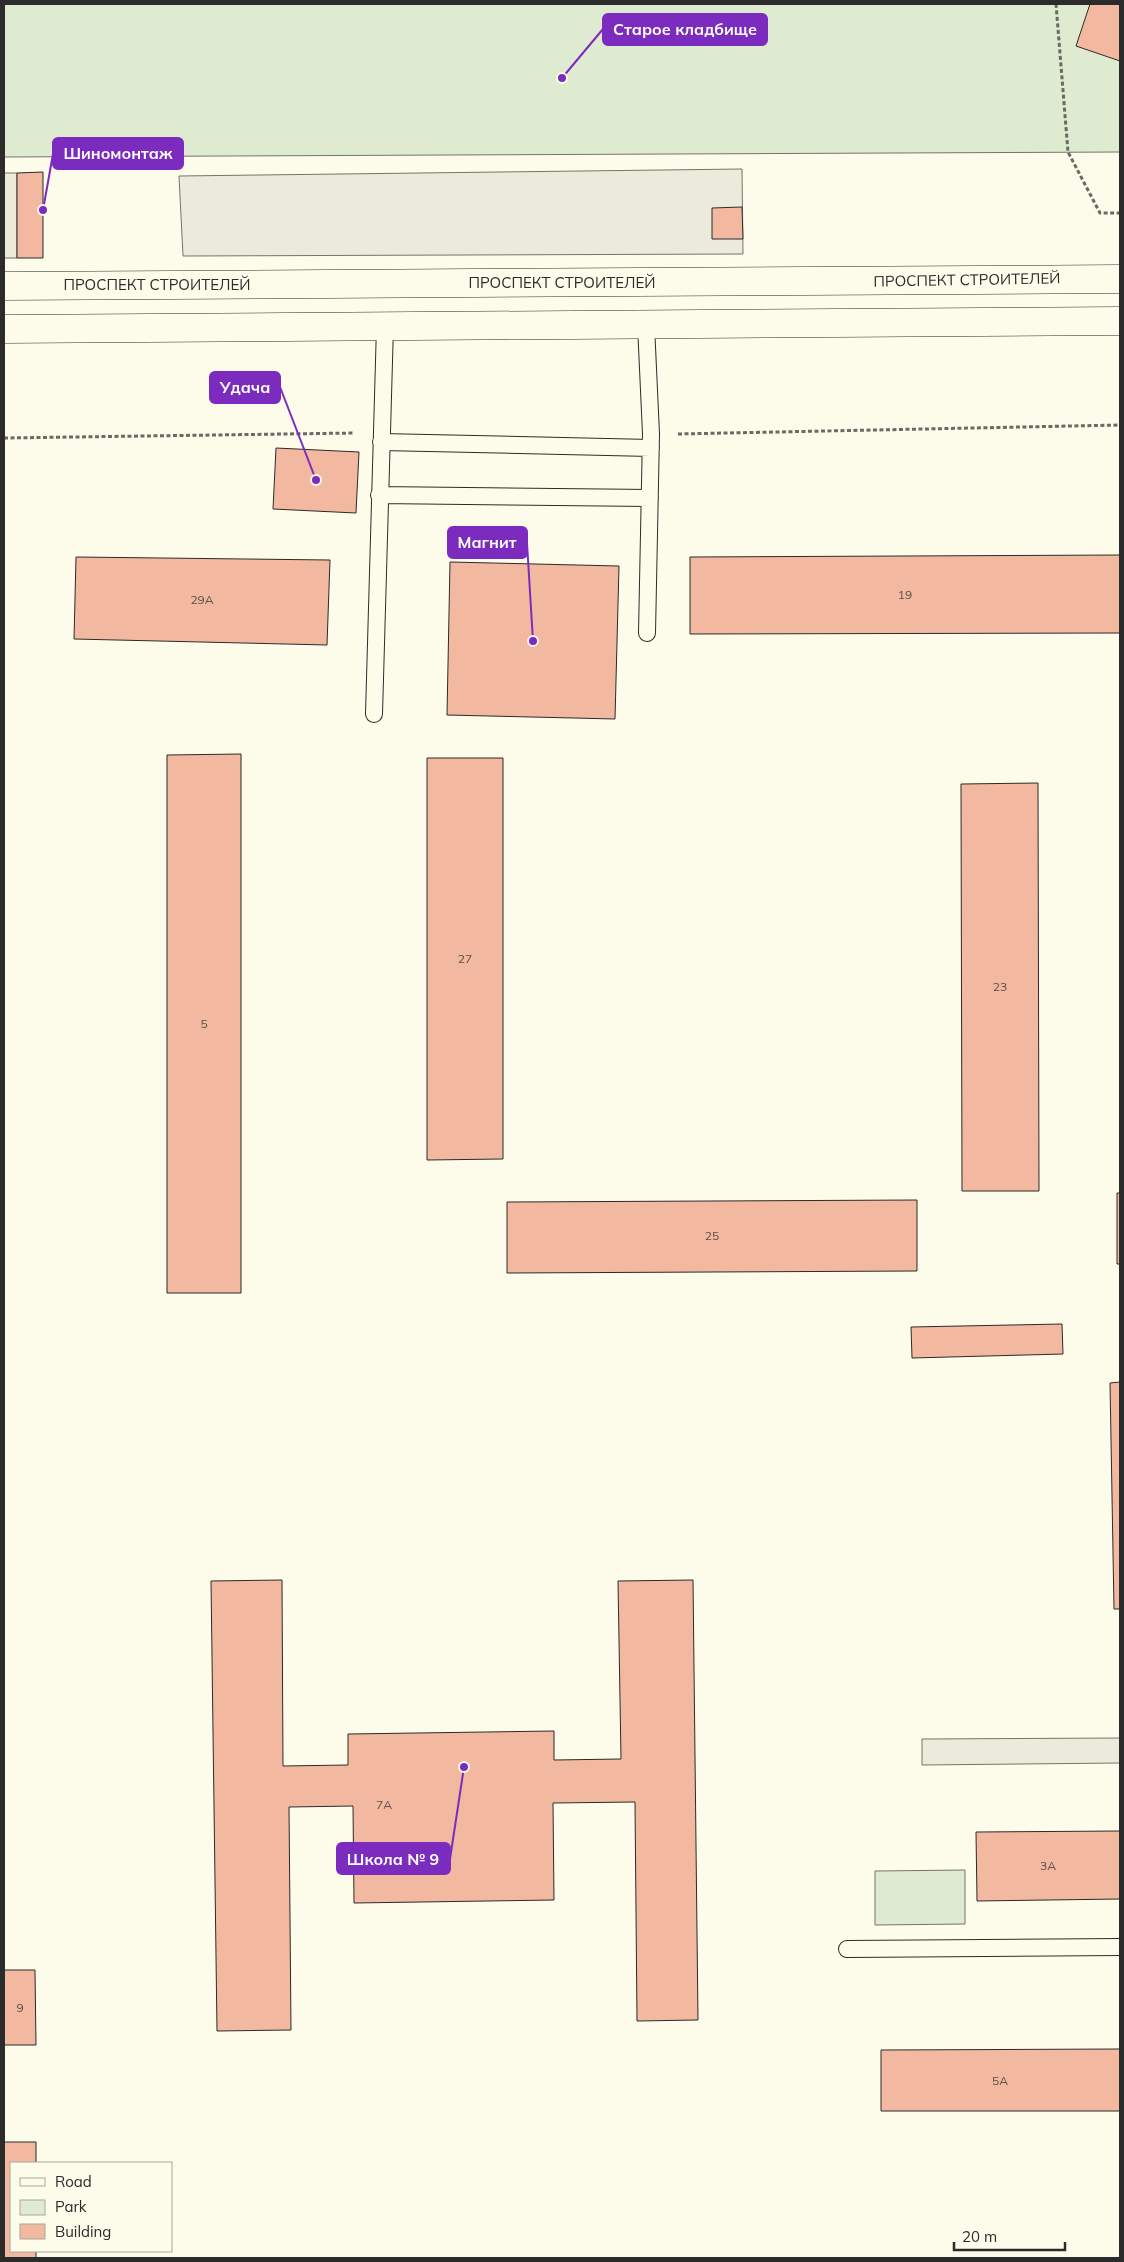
<svg xmlns="http://www.w3.org/2000/svg" width="1124" height="2262" font-family="Mulish,sans-serif">
	<style>
		.green { fill: #deebd1; stroke: #74746e }
		.parking { fill: #eceadb; stroke: #74746e }
		.building { fill: #f2b8a0; stroke: #2b2b2b }
		.lines { fill: none; stroke-linecap: round; stroke-linejoin: round }
		.service-casing { stroke: #2b2b2b; stroke-width: 18 }
		.primary-casing { stroke: #2b2b2b; stroke-width: 29 }
		.path { stroke: #6a6964; stroke-width: 3; stroke-dasharray: 4 2.5; stroke-linecap: butt }
		.service { stroke: #fdfbea; stroke-width: 16 }
		.primary { stroke: #fdfbea; stroke-width: 28 }
		.labels { text-anchor: middle; stroke-width: 4; stroke-linejoin: round; paint-order: stroke }
		.number-label { font-size: 12px; fill: #5d4e48 }
		.street-label { font-size: 15px; fill: #2b2b2b; stroke: #fdfbea }
		.leader { fill: none; stroke: #7b2cbf; stroke-width: 2 }
		.callout-dot { fill: #7b2cbf; stroke: #fdfbea; stroke-width: 2 }
		.callout { fill: #7b2cbf; stroke: #7b2cbf; stroke-width: 2 }
		.callout-label { font-size: 16px; text-anchor: middle; font-weight: bold; fill: #fff }
	</style>
	<rect width="100%" height="100%" fill="#fdfbea"/>
	<path class="green" d="M4,4H1120V152L4,157Z
		M965,1870V1924L875,1925V1871Z"/>
	<path class="parking" d="M742,169L743,254L183,256L179,176Z
		M4,173H17V258H4Z
		M1120,1738V1763L922,1765V1739Z"/>
	<path class="building" d="M1090,4H1120V61L1076,46Z
		M43,172V258H17V173Z
		M742,207L743,239H712V208Z
		M276,448L359,452L356,513L273,509Z
		M1120,555V633L690,634V557Z
		M76,557L330,560L327,645L74,639Z
		M450,562L619,566L615,719L447,715Z
		M241,754V1293H167V755Z
		M427,758H503V1159L427,1160Z
		M1038,783L1039,1191H962L961,784Z
		M1117,1193H1120V1264H1117Z
		M917,1200V1271L507,1273V1202Z
		M1062,1324L1063,1354L912,1358L911,1327Z
		M1120,1382V1609H1114L1110,1383Z
		M282,1580L283,1766L348,1765V1734L554,1731V1760L621,1759L618,1581L693,1580L698,2020L637,2021L635,1802L553,1803L554,1900L354,1903L353,1806L289,1807L291,2030L217,2031L211,1581Z
		M1120,1831V1899L977,1901L976,1832Z
		M4,1970H35L36,2045H4Z
		M1120,2049V2111H881V2050Z
		M4,2142H36V2163H11V2251H36V2258H4Z"/>
	<g class="lines">
		<defs>
			<path id="service" d="M646,325L651,434L647,633
				M381,442L651,448
				M379,495L650,498
				M374,714L385,326
				M847,1949L1120,1947"/>
			<path id="primary" d="M4,286L1120,279
				M4,329L1120,321"/>
		</defs>
		<use href="#service" class="service-casing"/>
		<use href="#primary" class="primary-casing"/>
		<path class="path" d="M1056,4L1068,152L1100,213H1120
			M678,434L1120,425
			M4,438L355,433"/>
		<use href="#service" class="service"/>
		<use href="#primary" class="primary"/>
	</g>
	<g class="labels">
		<g class="number-label">
			<text x="905" y="599">19</text>
			<text x="202" y="604">29А</text>
			<text x="465" y="963">27</text>
			<text x="1000" y="991">23</text>
			<text x="204" y="1028">5</text>
			<text x="712" y="1240">25</text>
			<text x="384" y="1809">7А</text>
			<text x="1048" y="1870">3А</text>
			<text x="20" y="2012">9</text>
			<text x="1000" y="2085">5А</text>
		</g>
		<g class="street-label">
			<text transform="translate(967 280) rotate(-1)" y="5">ПРОСПЕКТ СТРОИТЕЛЕЙ</text>
			<text x="562" y="288">ПРОСПЕКТ СТРОИТЕЛЕЙ</text>
			<text x="157" y="290">ПРОСПЕКТ СТРОИТЕЛЕЙ</text>
		</g>
	</g>
	<path class="leader" d="M562 78L603 29M43 210L53 154M316 480L280 387M533 641L527 543M464 1767L450 1859"/>
	<g class="callout-dot">
		<circle cx="562" cy="78" r="5"/>
		<circle cx="43" cy="210" r="5"/>
		<circle cx="316" cy="480" r="5"/>
		<circle cx="533" cy="641" r="5"/>
		<circle cx="464" cy="1767" r="5"/>
	</g>
	<g class="callout">
		<rect x="603" y="14" width="164" height="31" rx="5"/>
		<rect x="53" y="138" width="130" height="31" rx="5"/>
		<rect x="210" y="372" width="70" height="31" rx="5"/>
		<rect x="448" y="527" width="79" height="31" rx="5"/>
		<rect x="337" y="1843" width="113" height="31" rx="5"/>
	</g>
	<g class="callout-label">
		<text x="685" y="35">Старое кладбище</text>
		<text x="118" y="159">Шиномонтаж</text>
		<text x="245" y="393">Удача</text>
		<text x="487" y="548">Магнит</text>
		<text x="393" y="1865">Школа № 9</text>
	</g>
	<rect width="1124" height="2262" fill="none" stroke="#2b2b2b" stroke-width="10"/>
	<rect x="10" y="2162" width="162" height="90" fill="#fdfbea" stroke="#a9a89e"/>
	<rect x="20" y="2178" width="25" height="8" fill="#fdfbea" stroke="#a9a89e"/>
	<text x="55" y="2187" font-size="15" fill="#2b2b2b">Road</text>
	<rect x="20" y="2200" width="25" height="15" fill="#deebd1" stroke="#a9a89e"/>
	<text x="55" y="2212" font-size="15" fill="#2b2b2b">Park</text>
	<rect x="20" y="2224" width="25" height="15" fill="#f2b8a0" stroke="#a9a89e"/>
	<text x="55" y="2237" font-size="15" fill="#2b2b2b">Building</text>
	<path d="M954 2242v8h111v-8" fill="none" stroke="#2b2b2b" stroke-width="2.5"/>
	<text x="962" y="2242" font-size="15" fill="#2b2b2b" stroke="#fdfbea" stroke-width="4" paint-order="stroke">20 m</text>
</svg>
